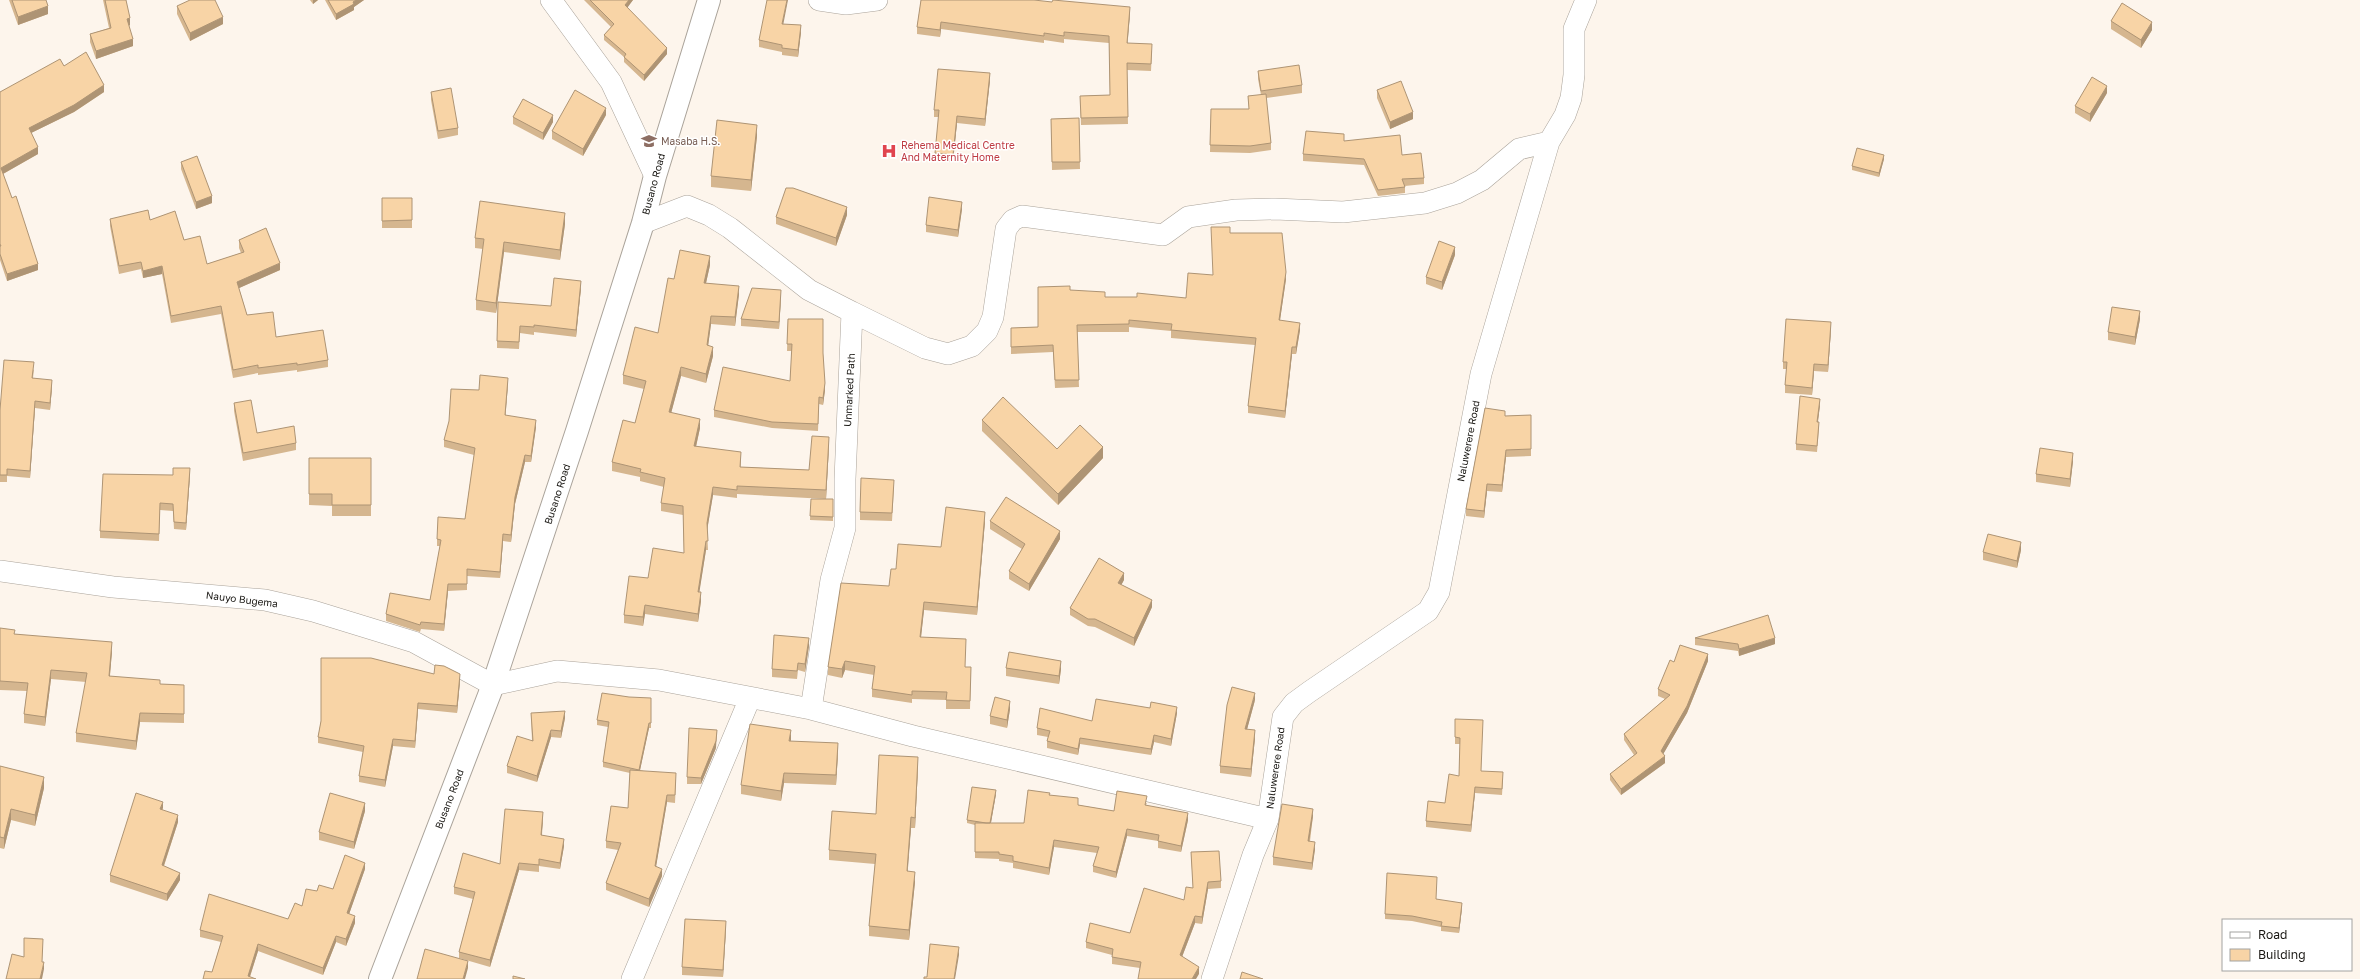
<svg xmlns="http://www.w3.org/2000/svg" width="2360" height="979" font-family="'Golos Text',sans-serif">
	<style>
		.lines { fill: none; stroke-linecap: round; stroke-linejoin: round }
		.street-casing { stroke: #aaa39a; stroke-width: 22 }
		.secondary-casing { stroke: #aaa39a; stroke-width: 24 }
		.street { stroke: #fff; stroke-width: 21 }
		.secondary { stroke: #fff; stroke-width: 22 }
		.wall { fill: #d5b68f }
		.shaded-wall { fill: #ae9474 }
		.building { fill: #f8d4a6; stroke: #ae9474 }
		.labels { text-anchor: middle; stroke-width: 3; stroke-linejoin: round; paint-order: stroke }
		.education-label { font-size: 10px; fill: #785e54; stroke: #fff; text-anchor: start }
		.health-label { font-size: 10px; fill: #be3a42; stroke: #fff; text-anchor: start }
		.street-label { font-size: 10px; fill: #1a1814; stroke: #fff }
	</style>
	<rect width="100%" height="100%" fill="#fdf5ec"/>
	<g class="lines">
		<defs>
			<path id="street" d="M551,0L611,82L655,176
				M819,0L846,4L877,0
				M643,223L687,206L709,215L730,228L809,290L852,312L845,479V528L831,580L811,709
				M852,312L925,348L948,354L972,346L987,331L993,317L1006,229L1013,220L1022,216L1163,235L1188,217L1236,210L1275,209L1343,212L1425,203L1457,193L1482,180L1519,149L1549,142
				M0,571L113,587L265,600L313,611L414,642L493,685L557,671L659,680L811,709L913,736L1268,819L1253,855L1212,979
				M1268,819L1283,717L1294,703L1309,692L1428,611L1439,592L1481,374L1549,142L1565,115L1571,98L1574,75V29L1586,0
				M632,979L750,698"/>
			<path id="secondary" d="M380,979L493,685L577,431L643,223L655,176L709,0"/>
		</defs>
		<use href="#street" class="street-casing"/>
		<use href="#secondary" class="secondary-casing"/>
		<use href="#street" class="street"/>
		<use href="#secondary" class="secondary"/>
	</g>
	<path class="wall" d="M9,0H46L48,14L18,25Z
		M103,0H126L130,25L129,26L133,46L96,59L90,42V34L109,28Z
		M310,0H318L313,4Z
		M325,0H364L354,7V10L336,20Z
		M584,0H633L627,7L667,54L644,81L624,62V57L604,40V35L611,27Z
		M921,0L1130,14L1127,43L1152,51L1151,71L1127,70L1128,124L1081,125L1080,96L1110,95L1109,43L1064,39V43L1044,40V43L941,29L940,37L917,34V27Z
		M177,6L223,24L190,41L177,14Z
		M2111,21L2152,30L2141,48L2111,29Z
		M783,24L801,32L798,57L782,55V52L759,47V40Z
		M64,66L104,92L74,112L31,133L38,154L3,174L38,270L7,281L0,260V92Z
		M1258,71L1302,85V93L1266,98L1271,143V150L1250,153L1210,152L1211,109H1249L1248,96L1261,95L1258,79Z
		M990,80L985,126L957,123L953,162L935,161V153L939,117H934V110Z
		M1377,90L1413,119L1390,129L1377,98Z
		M431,92L458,128V135L438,139L431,100Z
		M2107,93L2090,122L2075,113V106Z
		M606,115L583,156L552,139V131Z
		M513,117L553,122L543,140L513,124Z
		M1079,118L1080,169L1052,170L1051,119Z
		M757,136L751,191L711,187V176Z
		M1344,141L1402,155L1424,178V184L1405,186V193L1378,196L1364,165L1303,161V154Z
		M1884,159L1879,177L1852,170V166Z
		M181,162L212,203L196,209L181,169Z
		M382,198H412V228H382Z
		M962,209L958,237L926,232V225Z
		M847,215L836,246L776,224V217Z
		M110,219L150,220L184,240L207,264L241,253L239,248V240L280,270L239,288L247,315L276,337L328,360V367L297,372V370L258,375V373L233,378L221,314L171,323L162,274L143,278L141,269L119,274L110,226Z
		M565,224L560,260L504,252L496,313L476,310V300L483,249L475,248V238Z
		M1230,233L1286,279L1280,320L1300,330L1296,354H1292L1285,418L1248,413V406L1255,345L1171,338V331L1129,327V332H1077L1079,387L1055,388L1053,352L1011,354V328L1038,327L1070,290L1105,297L1186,298L1213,275Z
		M1455,255L1442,290L1426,284V277Z
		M710,265L706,283L739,294L735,326L711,324L708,346L713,356L706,383L681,376L671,413L700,428L696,447L741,460L740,467L809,470L829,446L826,499L737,494V498L713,495L707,530L708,550H706L699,592L701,601L698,622L645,614L643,626L624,623V615L648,578L684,553L683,515L661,511V503L664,487L640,481V477L612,471V462L635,423L644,389L623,384V375L658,333L674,279Z
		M581,288L576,337L534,332V335L520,333L519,349L497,348V341L551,306Z
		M781,297L779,329L741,326V319Z
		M788,319L823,354L825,390L823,405L819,404L818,431L772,428L714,417V410L790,381L792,351H787Z
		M2140,319L2135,345L2108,340V332Z
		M1831,329L1828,372L1814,371L1812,395L1785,393V385L1787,369H1783V362Z
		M34,369L33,378L52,387L50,410L35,408L30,478L7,476V482H0V410Z
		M508,384L505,416L536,427L531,462H525L515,504L511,542L503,541L500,578L467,576V590L448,591L444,631L421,629L420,632L386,621V614L430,600L440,546H437V539L465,519L474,455L444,447V440L479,390Z
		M234,403L257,433L296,443V450L243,461L234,411Z
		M1820,405L1818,422L1819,428L1817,452L1796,450V444Z
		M1531,415V456L1506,457L1502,492L1487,491L1484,518L1466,516V509L1505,416Z
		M982,420L1057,449L1103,458L1058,505L982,431Z
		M309,458H371V516H332V506L309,505Z
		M2073,461L2070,487L2036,482V474Z
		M190,475L186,530L174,529L173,511L160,510L159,541L100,538V531Z
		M894,487L892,521L860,520V512Z
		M811,499H833V521L810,520Z
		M985,521L977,615L924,610L921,637L965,667H971L970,709H946V700L912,699V703L872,697V689L874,675L845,670L842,678L828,675V667L889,586L896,569L941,547Z
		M990,521L1060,539L1029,591L1009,579V571L1022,549L990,529Z
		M2021,550L2017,568L1983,560V552Z
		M1124,580L1121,585L1152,607L1134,646L1095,627L1088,626L1070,615V608Z
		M0,628L15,634L112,651L110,676L160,684L184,685V723L140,722L136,750L76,742V733L86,682L51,679L45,726L24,723V714L27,691L0,690Z
		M1695,638L1775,644L1739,656L1738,651L1695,645Z
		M809,646L805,672L798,670L797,679L772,677V669Z
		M1708,661L1687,713L1663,754L1665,763L1621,795L1610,780V774L1634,755L1624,740V734L1665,699L1658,696V689L1674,662Z
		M1006,668L1061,669L1059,684L1006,676Z
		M460,681L457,713L418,709L415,748L393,746L385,787L359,782V776L363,752L318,743V737L321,721Z
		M651,698V728H649L640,770L676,780L675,803L667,802L656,866L662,876L649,907L606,890V883L618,850L606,848V841L628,808L630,773L603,767V762L608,727L597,725V720Z
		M1255,700L1247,729L1255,738L1251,777L1220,773V766Z
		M1010,709L1007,728L990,724V716Z
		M531,713L565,718L561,738L551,737L537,782L507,773V766L532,741Z
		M1177,713L1171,746L1154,742L1151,755L1080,744L1078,755L1047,748V741L1048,737L1037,735V728L1092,721Z
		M1455,719L1481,771L1503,779L1502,795L1475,793L1471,832L1426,827V821L1445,803L1459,776L1460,744H1455Z
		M791,740L790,741L838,753L836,785L784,783L781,801L741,794V785Z
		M716,748L701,784H687V777Z
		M0,766L44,788L35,826L11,820L4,849L0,848Z
		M918,767L915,828H911L907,871L915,882L909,940L869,936V926L875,864L829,860V850L876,814Z
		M996,794L991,823H1024L1050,795L1078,805L1114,811L1147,803L1146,805L1188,820L1181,852L1158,848V841L1127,836L1116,878L1093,872V866L1097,853L1054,847L1049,875L1013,868V863L999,861V859L975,858V825L967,823V820Z
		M163,808L162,810L178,822L164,866L180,880L167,901L110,882V875Z
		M365,811L354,849L319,840V832Z
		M1313,816L1310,841L1315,849L1312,870L1273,865V857Z
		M543,819L542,835L564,846L560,869L539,866V872L519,870L490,967L459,958V952L473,899L454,894V887L500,864Z
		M1191,852L1221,881V888L1208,889L1202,924L1195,923L1182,957L1199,974L1140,968L1112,964V955L1086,948V942L1130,933L1184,900L1193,888Z
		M365,869L349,914L355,923L346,946L336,942L323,975L258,951L250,977L212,972L221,942L200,937V930L288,919L317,891L333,889Z
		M1436,899L1462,908L1459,933L1441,931V927L1412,921L1385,919V914Z
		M726,929L723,977L682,975V967Z"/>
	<path class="shaded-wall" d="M313,0H318L313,4Z
		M356,0H364L354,7V10L336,20V14Z
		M629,0H633L625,11V5Z
		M787,0H788L782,31V24Z
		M48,6V14L18,25V17Z
		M1130,7V14L1127,50V43Z
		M223,17V24L190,41V33Z
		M130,18V25L127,26V19Z
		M941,22V29L940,37V30Z
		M2152,22V30L2141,48V40Z
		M801,25V32L798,57V50Z
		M133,39V46L96,59V51Z
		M667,48V54L644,81V75Z
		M990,73V80L985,126V119Z
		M104,85V92L74,112L29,134V128Z
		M2107,86V93L2090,122V114Z
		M606,108V115L583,156V149Z
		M1413,112V119L1390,129V122Z
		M553,115V122L543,140V133Z
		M957,116V123L953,162V155Z
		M757,125V136L751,191V180Z
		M38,147V154L1,175V168Z
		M1884,155V159L1879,177V173Z
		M212,196V203L196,209V202Z
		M962,202V209L958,237V230Z
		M847,207V215L836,246V238Z
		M565,213V224L560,260V250Z
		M504,242V252L496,313V303Z
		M1455,247V255L1442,290V282Z
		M710,256V265L704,292V283Z
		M280,263V270L237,289V282Z
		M38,264V270L7,281V274Z
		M162,266V274L143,278V271Z
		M1286,272V279L1279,327V320Z
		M581,281V288L576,337V330Z
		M739,286V294L735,326V317Z
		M781,290V297L779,329V322Z
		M2140,311V319L2135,345V337Z
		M711,316V324L707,354V345Z
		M1831,322V329L1828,372V365Z
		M1300,323V330L1296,354V347Z
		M713,347V356L706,383V374Z
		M1292,347V354L1285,418V411Z
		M1814,364V371L1812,395V388Z
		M681,367V376L669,421V412Z
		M508,378V384L505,422V415Z
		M52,380V387L50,410V403Z
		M825,383V390L823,405V398Z
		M1820,399V405L1817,428V422Z
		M35,401V408L30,478V471Z
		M700,419V428L694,455V446Z
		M536,420V427L531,462V456Z
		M829,437V446L826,499V490Z
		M1103,447V458L1058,505V494Z
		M1506,450V457L1502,492V485Z
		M741,452V460L740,475V467Z
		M2073,453V461L2070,487V479Z
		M525,455V462L515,504L511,542V535L515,497Z
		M190,468V475L186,530V523Z
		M1487,484V491L1484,518V511Z
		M713,487V495L707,531V523Z
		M985,512V521L977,615V607Z
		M1060,531V539L1029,591V584Z
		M503,534V541L500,578V572Z
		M706,541V550L698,601V592Z
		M2021,542V550L2017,568V561Z
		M1124,573V580L1118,591V583Z
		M448,584V591L444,631V624Z
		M701,592V601L698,622V614Z
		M1152,600V607L1134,646V638Z
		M924,602V610L920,646V637Z
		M645,605V614L643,626V617Z
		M809,638V646L805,672V664Z
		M1775,638V644L1739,656V649Z
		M112,642V651L109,685V676Z
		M1708,654V661L1687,713L1661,758V751Z
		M845,661V670L842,678V669Z
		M1061,661V669L1059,684V676Z
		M51,670V679L45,726V717Z
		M460,674V681L457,713V706Z
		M1255,693V700L1245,737V729Z
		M1010,701V709L1007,728V720Z
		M418,703V709L415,748V741Z
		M1177,707V713L1171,746V739Z
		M565,711V718L561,738V731Z
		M140,713V722L136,750V741Z
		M649,723V728L639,775V770Z
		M551,730V737L537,782V776Z
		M717,730L716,748L701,784V778Z
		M791,730V740L789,751V741Z
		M1255,730V738L1251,777V769Z
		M1154,735V742L1151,755V749Z
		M1080,738V744L1078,755V749Z
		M393,739V746L385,787V780Z
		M838,743V753L836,785V775Z
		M1665,756V763L1621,795V789Z
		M918,757V767L915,828V818Z
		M784,773V783L781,801V791Z
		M44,777V788L35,826V815Z
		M1475,787V793L1471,832V825Z
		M996,790V794L990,828V824Z
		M667,795V802L655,873V866Z
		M163,802V808L160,816V809Z
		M365,803V811L354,849V842Z
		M11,809V820L4,849V838Z
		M1313,809V816L1308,848V841Z
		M543,812V819L541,842V835Z
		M1188,813V820L1181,852V846Z
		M178,815V822L162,871V865Z
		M911,817V828L907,881V871Z
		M1127,829V836L1116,878V872Z
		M564,839V846L560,869V863Z
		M1054,840V847L1049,875V868Z
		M1315,842V849L1312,870V863Z
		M365,863V869L347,920V913Z
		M519,863V870L490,967V960Z
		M662,869V876L649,907V899Z
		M915,872V882L909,940V930Z
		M180,873V880L167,901V894Z
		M1208,882V889L1202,924V917Z
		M1462,903V908L1459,933V928Z
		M355,916V923L346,946V939Z
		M1195,916V923L1180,962V955Z
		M726,921V929L723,977V970Z
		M336,936V942L323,975V968Z
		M258,944V951L249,979L248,976Z
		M959,947V955L955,979H954Z
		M468,961V968L465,979H463Z
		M44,962V969L42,979H40Z
		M1199,967V974L1196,979H1192Z"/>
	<path class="building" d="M12,0H46L48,6L18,17Z
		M105,0H126L130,18L127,19L133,39L96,51L90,34L111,28Z
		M190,0H215L223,17L190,33L177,6Z
		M328,0H356L353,2L354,4L336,14Z
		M590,0H629L625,5L667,48L644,75L624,57L626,54L604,35L614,24Z
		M767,0H787L782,24L801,25L798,50L782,48V45L759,40Z
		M921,0H1034L1052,2L1053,0L1130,7L1127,43L1152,44L1151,64L1127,63L1128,117L1081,118L1080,96L1110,95L1109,36L1064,32V36L1044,33V36L941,22L940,30L917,27Z
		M2122,3L2152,22L2141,40L2111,21Z
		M86,52L104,85L74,105L29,128L38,147L1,168L12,198L16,196L38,264L7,274L0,254V246H1L0,244V92L60,59L64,66Z
		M1299,65L1302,85L1261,91L1258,71Z
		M938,69L990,73L985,119L957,116L953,155L935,153L939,110H934Z
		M2092,77L2107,86L2090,114L2075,106Z
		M1401,81L1413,112L1390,122L1377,90Z
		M451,88L458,128L438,131L431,92Z
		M575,90L606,108L583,149L552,131Z
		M1266,94L1271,143L1250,146L1210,145L1211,109H1249L1248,96Z
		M523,99L553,115L543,133L513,117Z
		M1079,118L1080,162H1052L1051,119Z
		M717,120L757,125L751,180L711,176Z
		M1306,131L1344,134V141L1400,135L1402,155L1421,153L1424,178L1402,179L1405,187L1378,190L1364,159L1303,154Z
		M1857,148L1884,155L1879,173L1852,166Z
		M197,156L212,196L196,202L181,162Z
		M786,188H793L847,207L836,238L776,217Z
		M929,197L962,202L958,230L926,225Z
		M382,198H412V220L382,221Z
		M480,201L565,213L560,250L504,242L496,303L476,300L484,239L475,238Z
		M148,210L150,220L175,211L184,240L200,236L207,264L244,252L239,240L266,228L280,263L237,282L247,315L273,312L276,337L323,330L328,360L297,365V363L258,368V365L233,370L221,306L171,316L162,266L143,271L141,262L119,266L110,219Z
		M1211,227H1230V233H1282L1286,272L1279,320L1300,323L1296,347H1292L1285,411L1248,406L1256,338L1171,330L1172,324L1129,320V324L1077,325L1079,380H1055L1053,345L1011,347V328L1038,327V287L1070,286V290L1105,292V297H1137V293L1186,298L1188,273L1213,275Z
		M1439,241L1455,247L1442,282L1426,277Z
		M680,250L710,256L704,283L739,286L735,317L711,316L707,345L713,347L706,374L681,367L669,412L700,419L694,446L741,452L740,467L809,470L812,436L829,437L826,490L737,486V490L713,487L707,523L708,541H706L698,592H701L698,614L645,605L643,617L624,615L629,576L648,578L653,548L684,553L683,506L661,503L665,478L640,472L641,469L612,462L623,420L635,423L646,381L623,375L635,327L658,333L668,278L674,279Z
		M554,278L581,281L576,330L534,325V327L520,326L519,342L497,341L498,302L551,306Z
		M752,288L781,290L779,322L741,319Z
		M2112,307L2140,311L2135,337L2108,332Z
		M788,319H823V353L825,383L823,398L819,397L818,424L772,422L714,410L723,367L790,381L792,344H787Z
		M1786,319L1831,322L1828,365L1814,364L1812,388L1785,385L1787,362H1783Z
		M4,360L34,362L32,378L52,380L50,403L35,401L30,471L7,469V475H0V410Z
		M480,375L508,378L505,415L536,420L531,456L525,455L515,497L511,535L503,534L500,572L467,569V584H448L444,624L421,622L420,625L386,614L390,593L430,600L441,540L437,539L438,517L465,519L475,448L444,440L449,421L451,389L479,390Z
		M1800,396L1820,399L1817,422H1819L1817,446L1796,444Z
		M1003,397L1057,449L1080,425L1103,447L1058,494L982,420Z
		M251,400L257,433L294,426L296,443L243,453L234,403Z
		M1485,408L1505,411V416L1531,415V449L1506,450L1502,485L1487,484L1484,511L1466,509Z
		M2040,448L2073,453L2070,479L2036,474Z
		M309,458H371V505H332V494H309Z
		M173,468H190L186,523L174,522L173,504L160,503L159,534L100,531L103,474L173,475Z
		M861,478L894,480L892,513L860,512Z
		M1006,497L1060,531L1029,584L1009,571L1025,544L990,521Z
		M811,499H833V517L810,516Z
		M946,507L985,512L977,607L924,602L920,637L966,639L965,667H971L970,701L946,700L947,692L912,691V695L872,689L875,666L845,661L842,669L828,667L841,583L889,586L891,569H896L898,544L941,547Z
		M1988,534L2021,542L2017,561L1983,552Z
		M1099,558L1124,573L1118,583L1152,600L1134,638L1095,619H1088L1070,608Z
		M1768,615L1775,638L1739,649L1738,644L1695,638Z
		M0,628L15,630L14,634L112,642L109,676L160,680V684L184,685V714L140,713L136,741L76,733L87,673L51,670L45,717L24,714L28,683L0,681Z
		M774,635L809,638L805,664L798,663L797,671L772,669Z
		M1680,645L1708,654L1687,706L1661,751L1665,756L1621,789L1610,774L1637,753L1624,734L1670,695L1658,689L1670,660L1674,662Z
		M1009,652L1061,661L1059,676L1006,668Z
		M321,658H371L434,674L435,665L444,666L460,674L457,706L418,703L415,741L393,739L385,780L359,776L364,746L318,737L321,721Z
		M1232,687L1255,693L1245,729L1255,730L1251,769L1220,766L1227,705Z
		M602,693L629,697L651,698V723H649L639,770L603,762L609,722L597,720Z
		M995,697L1010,701L1007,720L990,716Z
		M1096,699L1150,708L1151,702L1177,707L1171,739L1154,735L1151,749L1080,738L1078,749L1047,741L1050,731L1037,728L1040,708L1092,721Z
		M565,711L561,731L551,730L537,776L507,766L517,736L533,741L531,713Z
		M1455,719L1483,720L1481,771L1503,772L1502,789L1475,787L1471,825L1426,821L1428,801L1445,803L1449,774L1459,776L1460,738L1455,737Z
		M750,724L791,730L789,741L838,743L836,775L784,773L781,791L741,785Z
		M689,728L717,730L716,741L701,778L687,777Z
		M879,755L918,757L915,818L911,817L907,871L915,872L909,930L869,926L876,854L829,850L832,811L876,814Z
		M0,766L44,777L35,815L11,809L4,838L0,837Z
		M630,770L676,773L675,795H667L655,866L662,869L649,899L606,883L621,843L606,841L611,806L628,808Z
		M972,787L996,790L990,823H986L967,820Z
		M1028,790L1050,793L1049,795L1078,798V805L1114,811L1117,791L1147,796L1145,805L1188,813L1181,846L1158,841L1159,835L1127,829L1116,872L1093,866L1099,847L1054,840L1049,868L1013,861V856L999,854V852H975V823H1024Z
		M136,793L163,802L160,809L178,815L162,865L180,873L167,894L110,875Z
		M330,793L365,803L354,842L319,832Z
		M1282,804L1313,809L1308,841L1315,842L1312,863L1273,857Z
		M505,809L543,812L541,835L564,839L560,863L539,859V865L519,863L490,960L459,952L475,892L454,887L463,853L500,864Z
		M1219,851L1221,881L1208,882L1202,917L1195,916L1180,955L1199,967L1192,979H1138L1141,962L1112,957L1113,949L1086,942L1090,923L1130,933L1144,888L1184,900L1186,887L1193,888L1191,852Z
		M345,855L365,863L347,913L355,916L346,939L336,936L323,968L258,944L248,976L256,979H203L205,971L212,972L223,936L200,930L209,894L288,919L295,903L302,906L306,889L317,891L319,885L333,889Z
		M1387,873L1437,877L1436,899L1462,903L1459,928L1441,926L1442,922L1412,916L1385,914Z
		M685,919L726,921L723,970L682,967Z
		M24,938L43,939L42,962H44L40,979H6L12,954L24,957Z
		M930,944L959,947L954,979H924V977H927Z
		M425,949L468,961L463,979H417Z
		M1242,972L1263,979H1240Z
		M513,976L525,979H513Z"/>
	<defs>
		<symbol id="school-bare" viewBox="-9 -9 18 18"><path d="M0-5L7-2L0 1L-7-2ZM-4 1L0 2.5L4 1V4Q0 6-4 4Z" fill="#8d6e63" stroke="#fff" stroke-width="2.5" paint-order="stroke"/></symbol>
		<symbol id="hospital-bare" viewBox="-9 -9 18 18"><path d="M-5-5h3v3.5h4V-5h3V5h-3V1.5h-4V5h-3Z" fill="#e0444e" stroke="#fff" stroke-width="2.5" paint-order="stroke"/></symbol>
	</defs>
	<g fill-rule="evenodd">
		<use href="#school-bare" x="638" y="130" width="22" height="22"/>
		<use href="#hospital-bare" x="878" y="140" width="22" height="22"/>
	</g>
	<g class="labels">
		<g class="education-label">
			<text x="661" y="145">Masaba H.S.</text>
		</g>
		<g class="health-label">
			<text x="901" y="149">Rehema Medical Centre<tspan x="901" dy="12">And Maternity Home</tspan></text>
		</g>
		<g class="street-label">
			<text transform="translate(653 184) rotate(-75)" y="4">Busano Road</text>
			<text transform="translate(849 390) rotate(-87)" y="4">Unmarked Path</text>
			<text transform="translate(1468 441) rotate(-79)" y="4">Naluwerere Road</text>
			<text transform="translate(557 494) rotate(-72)" y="4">Busano Road</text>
			<text transform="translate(242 599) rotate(7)" y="4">Nauyo Bugema</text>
			<text transform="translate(1275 768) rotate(-82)" y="4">Naluwerere Road</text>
			<text transform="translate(449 799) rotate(-69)" y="4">Busano Road</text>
		</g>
	</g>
	<rect x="2222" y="919" width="130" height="52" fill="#ffffff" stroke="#a3a3a1"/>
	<rect x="2230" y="932" width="20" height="6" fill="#ffffff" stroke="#a3a3a1"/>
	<text x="2258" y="939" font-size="12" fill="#1a1814">Road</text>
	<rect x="2230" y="949" width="20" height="12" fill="#f8d4a6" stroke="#a3a3a1"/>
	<text x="2258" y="959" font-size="12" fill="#1a1814">Building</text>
</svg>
